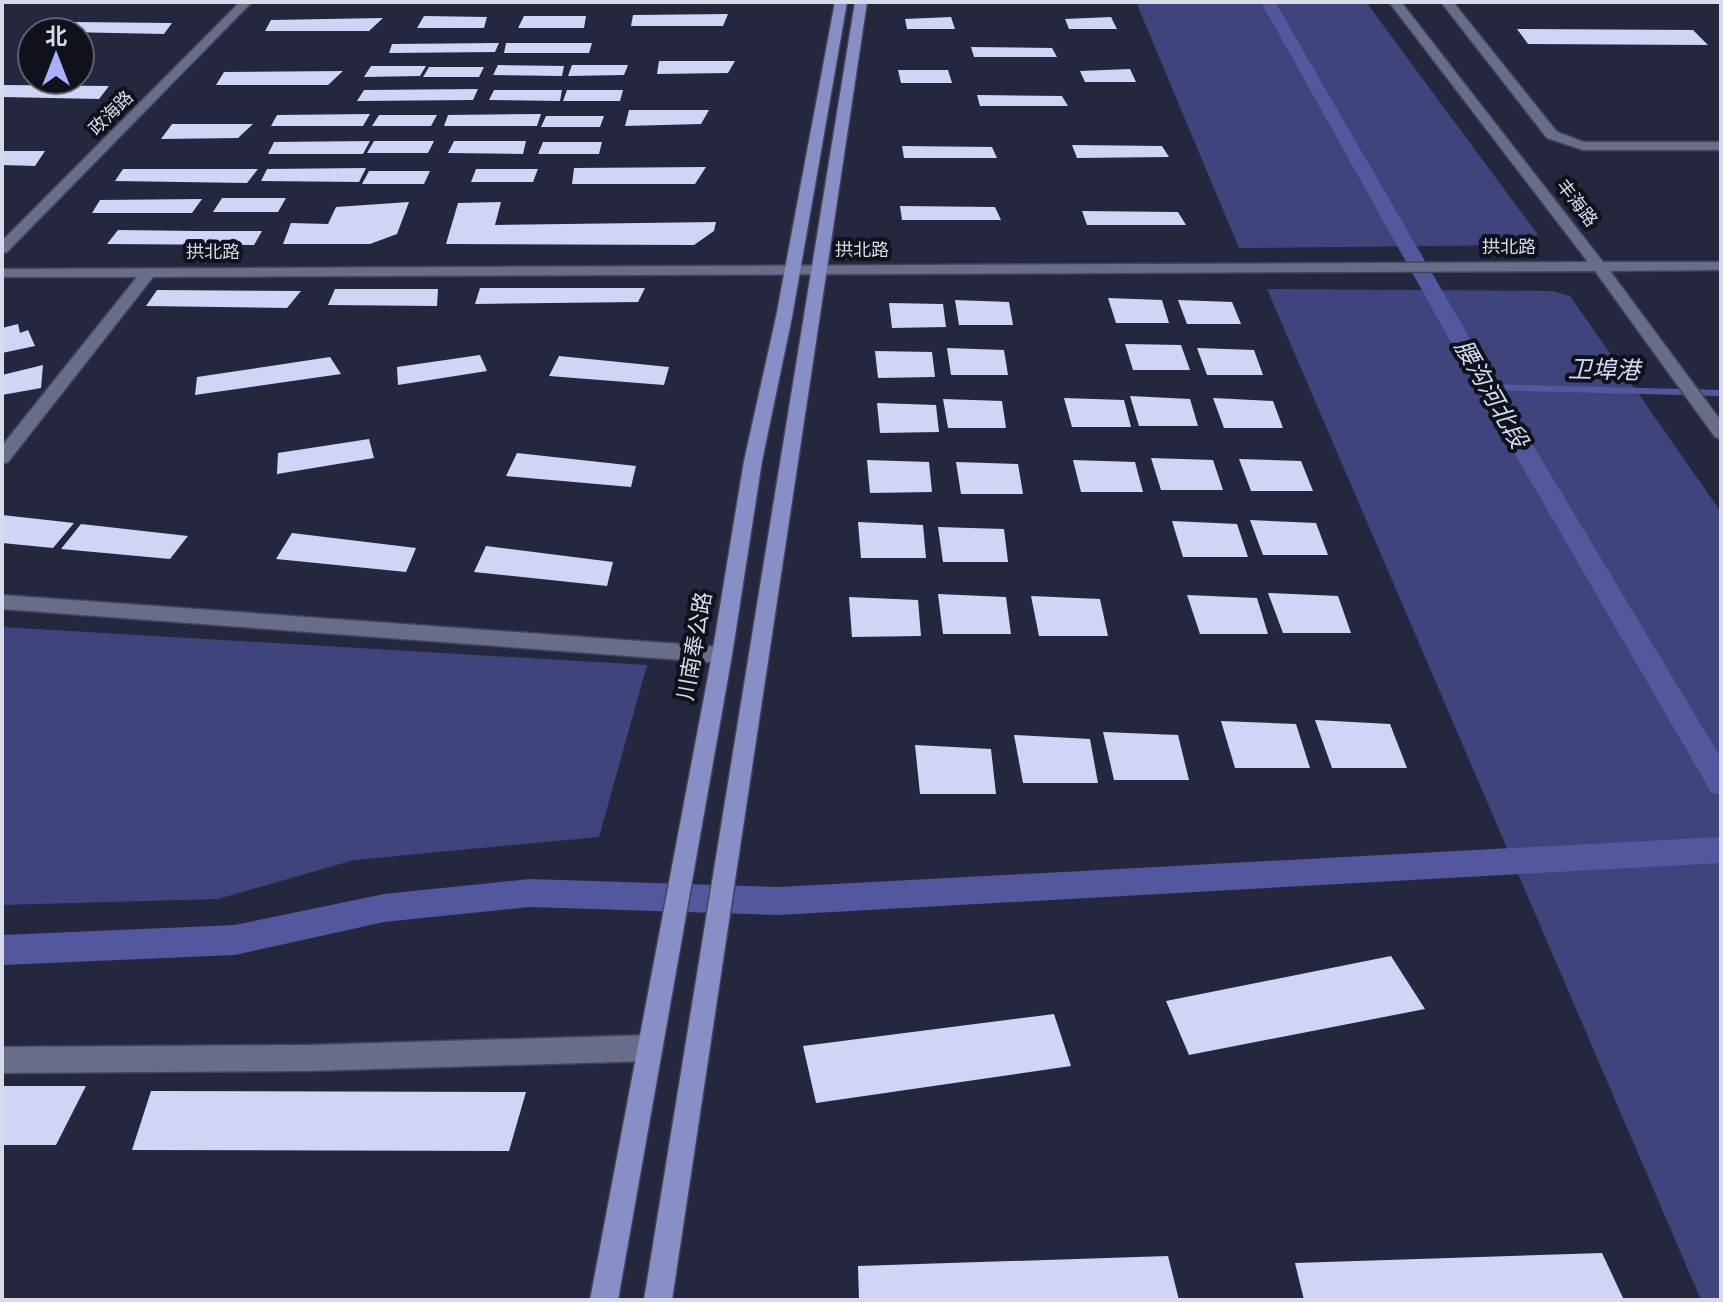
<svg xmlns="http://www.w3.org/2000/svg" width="1723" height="1302" font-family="Raleway,'Noto Sans SC',sans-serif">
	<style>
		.green { fill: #40447c }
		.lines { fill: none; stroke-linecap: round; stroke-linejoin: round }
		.stream { stroke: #53589e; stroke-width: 6 }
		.canal { fill: #53589e; fill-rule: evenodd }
		.building { fill: #cfd5f5 }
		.minor-casing { stroke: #424458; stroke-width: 3 }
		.tertiary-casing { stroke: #424458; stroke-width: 3 }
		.primary-casing { stroke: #424458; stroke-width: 3 }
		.minor { fill: #696d89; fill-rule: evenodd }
		.tertiary { fill: #696d89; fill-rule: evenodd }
		.primary { fill: #888fc7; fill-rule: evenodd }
		.labels { text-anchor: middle; stroke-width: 8; stroke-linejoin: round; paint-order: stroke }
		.far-street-label { font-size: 18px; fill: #d7dae9; stroke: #0f111b }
		.street-label { font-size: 22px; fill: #d7dae9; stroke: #0f111b }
		.water-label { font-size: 24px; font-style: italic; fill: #d7dbef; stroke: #0f111b }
	</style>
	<rect width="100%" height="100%" fill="#24273e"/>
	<path class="green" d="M1136,2H1366L1538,235L1522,245L1239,248Z
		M1267,289L1551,291L1570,296L1721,512V1300H1701Z
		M2,627L647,665L599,837L354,860L218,899L2,905Z"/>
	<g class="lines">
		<path class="stream" d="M1487,387L1721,393"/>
		<path class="canal" d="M1261,2H1275L1498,387L1721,758V795L1711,792L1476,387Z
			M1721,837V863L778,915L530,907L384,922L235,955L2,965V935L235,925L384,894L530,879L778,887Z"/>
	</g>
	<path class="building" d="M728,14L723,26H631L633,15Z
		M424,16L487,17L484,28H417Z
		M524,16H586L584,28H518Z
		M951,17L955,29H907L905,19Z
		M1111,17L1117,29H1069L1065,19Z
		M383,18L369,31H265L271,20Z
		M74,22L172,23L164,34L65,32Z
		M1517,29L1693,30L1708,45L1528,44Z
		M499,43L495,52L389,53L392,44Z
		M506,43H592L589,53H504Z
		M971,47L1052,48L1057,57H974Z
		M659,61H735L728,73L657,74Z
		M498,65L564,66L562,76L493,75Z
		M572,65H628L624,75L568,76Z
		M371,66H426L420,76L364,77Z
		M429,67H484L479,77H423Z
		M1130,69L1136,82H1085L1080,71Z
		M898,70H948L952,83H901Z
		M343,71L328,85H216L224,72Z
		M4,85L109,86L99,99L2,97Z
		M478,89L473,100L357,101L364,90Z
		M494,90H562L560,101L489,100Z
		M567,90H623L620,101H563Z
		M977,95L1062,96L1068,106H980Z
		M629,110H709L701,124L625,126Z
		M370,114L363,126H271L277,115Z
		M541,114L537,126H444L448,115Z
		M379,115H437L431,126H372Z
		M546,116H604L600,127H541Z
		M172,124H253L238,138L161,139Z
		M370,141L363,154H268L274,142Z
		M374,141H434L428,153H367Z
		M454,141H526L523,154L448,153Z
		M543,142H602L599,154H538Z
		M1072,145L1162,146L1169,157L1077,158Z
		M902,146L992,147L997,158H904Z
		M2,151H45L35,166L2,165Z
		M706,167L695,184H572L574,168Z
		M366,168L359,182L261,181L267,169Z
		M123,169H258L247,183L115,181Z
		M476,169H538L533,182H471Z
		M369,171H430L424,184H362Z
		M222,198H286L278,212H213Z
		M202,199L192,213H92L100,200Z
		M409,202L397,234L370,244H283L291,223L328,224L336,207Z
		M501,202L495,225L716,222L714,231L694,245L446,244L458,203Z
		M900,206L995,207L1001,220H902Z
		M1082,211L1178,212L1186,225H1087Z
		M118,230L197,231H262L254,245L107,244Z
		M480,288H645L638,302L475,304Z
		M335,289H438L437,306L328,305Z
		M157,290L301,291L287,308L146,306Z
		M1108,298L1162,300L1169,323H1116Z
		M955,300L1009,302L1013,325H959Z
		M1178,300L1232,302L1241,324H1187Z
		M889,303L943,304L946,327L892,328Z
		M18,324L20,333L28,330L35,346L2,353V328Z
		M1125,344L1181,345L1190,370H1133Z
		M947,348L1004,350L1008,375H951Z
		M1197,348L1254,350L1263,375H1207Z
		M875,351L932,352L935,377L878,378Z
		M480,355L487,371L398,385L397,367Z
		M559,356L669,367L664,385L549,376Z
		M330,357L341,374L195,395L197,377Z
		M43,365L41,388L2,395V375Z
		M1130,396L1190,399L1198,426H1139Z
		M1064,398L1124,400L1131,427H1072Z
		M1213,398L1273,401L1283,428H1224Z
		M943,399L1002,401L1006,428H948Z
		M877,403L936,405L939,432L880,433Z
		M369,439L374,458L277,474L278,453Z
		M517,453L636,466L631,487L506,476Z
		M1151,458L1213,460L1223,490H1161Z
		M1239,459L1301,461L1313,491H1251Z
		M867,460L929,462L932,492L870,493Z
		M1073,460L1135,462L1143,492H1081Z
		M956,462L1018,464L1023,494H961Z
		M2,515L74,523L53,548L2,543Z
		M1250,520L1316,523L1328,555H1263Z
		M1172,521L1237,524L1248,557H1183Z
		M858,522L923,525L926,558H861Z
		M81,524L188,536L170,559L61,549Z
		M938,527L1004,529L1008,562H943Z
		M292,533L416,548L406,572L276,559Z
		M486,546L613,562L607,586L474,572Z
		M1268,593L1338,596L1351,633H1283Z
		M938,594L1006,597L1011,634H943Z
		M1187,595L1257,598L1268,634H1200Z
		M1031,596L1100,599L1108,636H1039Z
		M849,597L918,600L921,636L852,637Z
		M1315,720L1390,724L1407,768H1332Z
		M1221,721L1296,724L1310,768H1235Z
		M1103,732L1178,735L1189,780H1114Z
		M1014,735L1090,739L1098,783H1023Z
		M915,745L991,749L996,794H920Z
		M1391,956L1425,1009L1189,1055L1166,1001Z
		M1054,1014L1071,1066L816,1103L803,1046Z
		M2,1086H86L56,1145H2Z
		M151,1091L526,1092L509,1151L132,1150Z
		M1602,1253L1624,1300H1304L1295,1263Z
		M1168,1256L1179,1300H859L858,1266Z"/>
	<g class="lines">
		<defs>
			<path id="minor" d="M1389,2H1401L1603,262H1721V270L1610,271L1721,421V439L1715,437L1595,271L153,277L8,462L2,464V446L137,277H2V269L1588,262Z
				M1441,2H1453L1557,132L1584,142H1721V150H1583L1547,138Z
				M2,595L722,647L729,649L732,655L729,661L722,663L2,609Z
				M650,1035L659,1039L663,1048L659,1057L650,1061L308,1071L2,1073V1047L308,1045Z"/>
			<path id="tertiary" d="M240,2H252L7,252L2,253V241Z"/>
			<path id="primary" d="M835,2H847L792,317L762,461L732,655L618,1300H590L712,655L744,461L776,317Z
				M855,2H867L672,1300H644Z"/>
		</defs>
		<use href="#minor" class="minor-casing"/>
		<use href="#tertiary" class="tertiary-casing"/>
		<use href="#primary" class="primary-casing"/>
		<use href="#minor" class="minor"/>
		<use href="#tertiary" class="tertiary"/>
		<use href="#primary" class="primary"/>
	</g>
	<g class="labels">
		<g class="far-street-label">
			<text transform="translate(111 113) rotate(-45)" y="6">政海路</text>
			<text transform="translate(1577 203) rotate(52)" y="6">丰海路</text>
			<text x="1509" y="253">拱北路</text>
			<text x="862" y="256">拱北路</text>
			<text x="213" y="258">拱北路</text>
		</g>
		<g class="street-label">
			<text transform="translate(694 646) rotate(-80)" y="8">川南奉公路</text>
		</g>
		<g class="water-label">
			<text transform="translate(1604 370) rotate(1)" y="8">卫埠港</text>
			<text transform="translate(1491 394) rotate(60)" y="8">腰沟河北段</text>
		</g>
	</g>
	<rect width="1723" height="1302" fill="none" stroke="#d7dae9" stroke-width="8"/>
	<g transform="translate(56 56)"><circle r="38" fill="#0f111b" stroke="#5f616d" stroke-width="2"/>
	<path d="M0-6L14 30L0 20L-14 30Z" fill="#a7b1fc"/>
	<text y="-12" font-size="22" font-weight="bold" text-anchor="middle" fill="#d7dae9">北</text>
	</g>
</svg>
